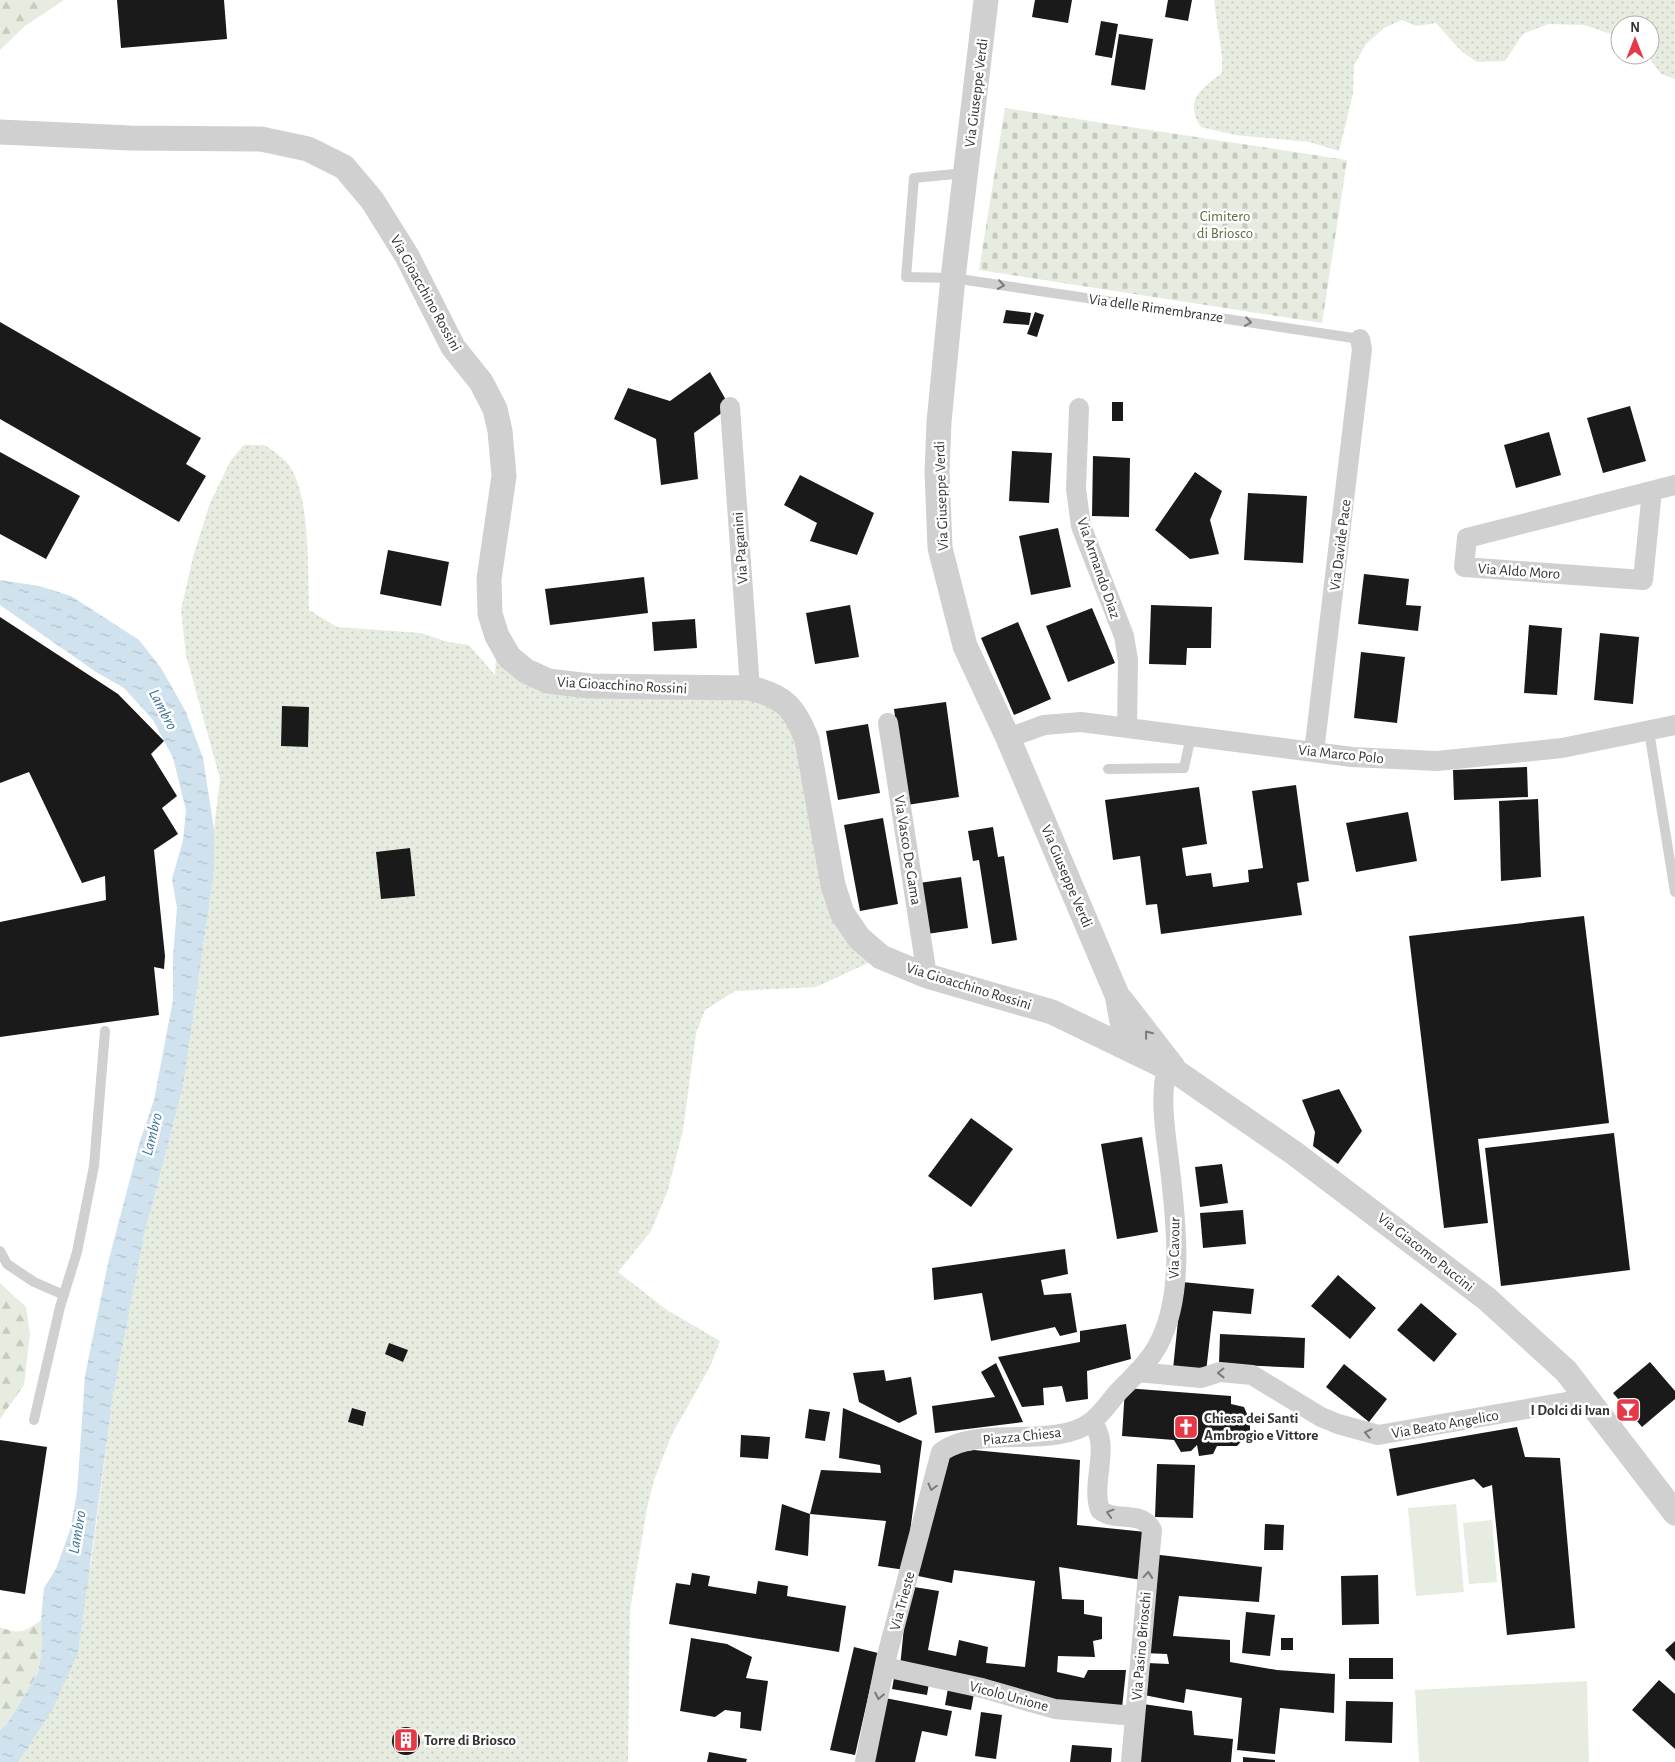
<svg xmlns="http://www.w3.org/2000/svg" width="1675" height="1762" font-family="'Alegreya Sans',sans-serif">
	<style>
		.green { fill: url(#green-dots) }
		.forest { fill: url(#forest-firs) }
		.cemetery { fill: url(#cemetery-stones) }
		.pitch { fill: #e6ecdf }
		.water { fill: url(#water-ripples) }
		.building { fill: #1a1a1a }
		.lines { fill: none; stroke-linecap: round; stroke-linejoin: round }
		.service { stroke: #d0d0d0; stroke-width: 10 }
		.minor { stroke: #d0d0d0; stroke-width: 20 }
		.tertiary { stroke: #d0d0d0; stroke-width: 25 }
		.oneway { stroke: #7a7a7a }
		.labels { text-anchor: middle; stroke-width: 5; stroke-linejoin: round; paint-order: stroke }
		.street-label { font-size: 15px; fill: #333; stroke: #fff }
		.park-label { font-size: 15px; fill: #56703f; stroke: #fff }
		.poi-label { font-size: 15px; font-weight: bold; fill: #333; stroke: #fff; text-anchor: start }
		.water-label { font-size: 16px; font-style: italic; fill: #3f7597; stroke: #fff }
	</style>
	<defs>
		<pattern id="green-dots" width="8" height="8" patternUnits="userSpaceOnUse" patternTransform="scale(1.25)"><rect width="8" height="8" fill="#e6ecdf"/><path d="M2 2h.1M6 6h.1" fill="none" stroke="#c6cbc0" stroke-width="1.8" stroke-linecap="round"/></pattern>
		<pattern id="forest-firs" width="22" height="20" patternUnits="userSpaceOnUse" patternTransform="scale(1.25)"><rect width="22" height="20" fill="#e6ecdf"/><path d="M5 1l3.5 6h-7zM16 11l3.5 6h-7z" fill="#c6cbc0"/></pattern>
		<pattern id="cemetery-stones" width="16" height="16" patternUnits="userSpaceOnUse" patternTransform="scale(1.25)"><rect width="16" height="16" fill="#e6ecdf"/><path d="M2 7V4a2 2 0 0 1 4 0v3zM10 15v-3a2 2 0 0 1 4 0v3z" fill="#c6cbc0"/></pattern>
		<pattern id="water-ripples" width="26" height="14" patternUnits="userSpaceOnUse" patternTransform="scale(1.25)"><rect width="26" height="14" fill="#cfe2ee"/><path d="M2 4q2-2 4 0t4 0M15 11q2-2 4 0t4 0" fill="none" stroke="#b2c2cd"/></pattern>
	</defs>
	<rect width="100%" height="100%" fill="#fff"/>
	<path class="green" d="M1214,0H1675V79L1661,74L1647,55H1650V25H1620V37L1584,25L1548,24L1523,34L1505,61L1477,62L1461,51L1436,23L1416,26L1402,20L1384,28L1366,44L1354,65L1353,94L1339,151L1309,142L1235,135L1201,127C1183,101 1202,88 1222,73V57Z
		M244,445H264C274,451 286,459 292,470C310,502 308,572 309,610L337,627L421,633L448,642L469,645L495,675L497,636L526,671L787,704L833,884L881,957L816,987L735,991L705,1010L696,1033L683,1130L668,1190L651,1231L618,1272L667,1310L720,1341L710,1367L672,1434L654,1480L647,1508L630,1610L628,1762H18L91,1564L113,1396L144,1236L183,1087L214,872V829L220,779L186,655L181,610L193,557L210,503L231,460Z"/>
	<path class="forest" d="M0,0H64L25,26L0,50Z
		M0,1283L26,1307L30,1334L24,1385L0,1419Z
		M41,1620L42,1647L38,1673L7,1724L0,1730V1627C20,1635 24,1632 41,1620Z"/>
	<path class="cemetery" d="M1005,108L1347,160L1322,323L979,270Z"/>
	<path class="pitch" d="M1456,1504L1464,1592L1416,1596L1408,1508Z
		M1492,1520L1497,1582L1469,1584L1463,1523Z
		M1587,1681L1589,1762H1419L1415,1690Z"/>
	<path class="water" d="M0,580L39,586L71,596L139,640L161,668L186,712L203,758L214,829V872L183,1087L144,1236L113,1396L78,1653L52,1710L18,1762H0V1730L7,1724L38,1673L42,1647L41,1620L44,1588L56,1569L70,1530L77,1493L85,1376L93,1336L109,1259L140,1141L154,1100L173,1000V956L177,908L172,879L183,840L186,810L173,758L153,720L124,688L96,672L0,605Z"/>
	<path class="building" d="M117,0H224L227,39L121,48Z
		M1035,0H1072L1068,23L1032,17Z
		M1168,0H1192L1188,21L1165,17Z
		M1101,21L1118,24L1112,58L1095,55Z
		M1119,34L1153,39L1145,90L1111,85Z
		M1006,310L1031,313L1029,325L1003,323Z
		M1035,312L1044,315L1037,337L1027,334Z
		M0,322L201,438L186,464L206,476L179,522L0,419Z
		M710,372L730,407L694,433L698,479L661,485L656,439L614,419L628,388L670,401Z
		M1112,402H1123V421H1112Z
		M1630,406L1646,461L1603,473L1587,418Z
		M1549,432L1561,475L1516,488L1504,445Z
		M1012,451L1052,453L1049,503L1009,501Z
		M0,452L80,496L46,559L0,534Z
		M1093,456L1130,458L1129,517L1092,516Z
		M1195,472L1222,491L1210,520L1219,554L1190,559L1155,530Z
		M800,475L874,513L857,555L810,541L817,523L784,505Z
		M1248,493L1307,496L1303,563L1244,560Z
		M1058,528L1071,587L1031,595L1019,536Z
		M388,550L449,562L441,606L380,594Z
		M1364,574L1409,579L1406,605L1421,606L1418,631L1358,624Z
		M644,577L648,613L550,625L545,589Z
		M850,605L859,657L815,664L806,613Z
		M1151,605L1212,607L1211,648H1187L1186,665L1149,664Z
		M1092,608L1115,663L1068,682L1046,626Z
		M0,617L118,694L164,741L151,754L177,796L162,808L178,834L154,850L165,956L164,969L154,967L159,1015L0,1037V922L106,900L105,876L82,883L29,772L0,783Z
		M695,619L697,648L654,651L652,622Z
		M1018,622L1051,699L1014,715L981,638Z
		M1529,625L1562,628L1557,695L1524,693Z
		M1600,633L1639,637L1633,704L1594,700Z
		M1361,652L1405,657L1397,723L1354,718Z
		M946,702L959,797L907,805L894,709Z
		M282,706L309,707L308,747L281,746Z
		M868,724L880,793L838,800L826,731Z
		M1527,767L1528,797L1454,800L1453,770Z
		M1296,785L1309,881L1297,883L1302,915L1161,934L1157,904L1146,905L1140,856L1113,860L1105,800L1199,787L1207,844L1182,848L1186,876L1211,873L1213,887L1249,882L1248,870L1263,868L1252,791Z
		M1538,799L1541,877L1501,881L1499,801Z
		M1408,812L1417,861L1356,872L1346,823Z
		M883,818L898,904L860,911L844,825Z
		M993,827L998,857L1004,856L1017,940L992,944L979,860L973,861L968,831Z
		M410,848L415,896L381,899L376,852Z
		M961,877L968,928L927,934L919,883Z
		M1584,916L1609,1123L1478,1139L1488,1223L1444,1228L1409,936Z
		M1339,1089L1362,1131L1338,1164L1313,1146L1315,1132L1302,1100Z
		M971,1118L1013,1149L971,1207L928,1176Z
		M1614,1133L1630,1270L1501,1286L1485,1148Z
		M1142,1137L1158,1232L1117,1239L1101,1144Z
		M1222,1164L1228,1203L1200,1207L1195,1167Z
		M1243,1210L1246,1244L1203,1248L1200,1213Z
		M1065,1249L1068,1274L1041,1280L1044,1295L1071,1293L1077,1332L1060,1336L1055,1327L991,1341L982,1293L934,1300L932,1268Z
		M1338,1275L1376,1308L1350,1339L1311,1306Z
		M1182,1282L1254,1289L1251,1314L1213,1311L1206,1372L1173,1369Z
		M1421,1303L1457,1334L1434,1362L1397,1330Z
		M1126,1324L1131,1359L1087,1371L1088,1399L1066,1402L1062,1386L1043,1388L1044,1405L1022,1407L998,1357L1080,1342V1331Z
		M1220,1334L1305,1338L1304,1368L1219,1364Z
		M389,1343L408,1350L403,1362L385,1354Z
		M1650,1362L1675,1391V1399L1642,1427L1613,1393Z
		M996,1363L1023,1422L935,1433L932,1406L995,1397L981,1372Z
		M1344,1364L1387,1399L1369,1422L1326,1387Z
		M884,1370L886,1381L911,1377L917,1414L899,1423L859,1402L853,1373Z
		M1125,1388L1231,1396V1404L1244,1407L1250,1421V1432L1237,1446H1217L1213,1454L1199,1456L1197,1445L1191,1451L1181,1452L1174,1440L1122,1436Z
		M352,1408L366,1412L363,1426L348,1422Z
		M843,1408L922,1441L905,1570L878,1566L886,1521L810,1514L821,1470L881,1473L880,1465L839,1458Z
		M809,1409L830,1412L825,1441L805,1438Z
		M1517,1427L1525,1457L1560,1458L1575,1628L1507,1635L1492,1485L1483,1488L1474,1479L1397,1496L1389,1449Z
		M741,1435L770,1437L768,1459L740,1457Z
		M0,1440L47,1447L25,1594L0,1590Z
		M974,1450L1080,1460L1077,1525L1146,1532L1142,1580L1059,1567L1062,1599L1084,1600V1614L1102,1617V1639L1093,1641L1095,1657L1058,1656L1057,1672L1084,1678L1088,1670H1126L1122,1708L1055,1704L900,1667L904,1627L914,1587L939,1591L928,1650L956,1656L959,1640L988,1647L986,1663L1025,1667L1035,1581L954,1570L952,1583L918,1576L948,1454Z
		M1157,1464L1195,1465L1193,1518L1155,1517Z
		M782,1504L810,1514L808,1556L775,1550Z
		M1265,1524L1284,1525L1283,1550H1264Z
		M1152,1554L1262,1567L1259,1602L1179,1596L1173,1636L1230,1640V1662L1277,1670L1335,1674L1334,1713L1280,1708L1275,1754L1237,1750L1242,1698L1186,1689L1184,1703L1144,1695L1147,1663L1169,1664L1167,1654L1143,1653Z
		M692,1573L710,1576L708,1586L756,1594L758,1581L788,1586L787,1596L846,1606L839,1652L669,1624L676,1583L690,1585Z
		M1378,1575L1379,1624L1342,1625L1341,1576Z
		M1246,1612L1275,1615L1270,1656L1242,1653Z
		M691,1638L727,1644L752,1657L746,1678L768,1681L761,1731L740,1728L741,1712L725,1710L715,1717L680,1711Z
		M1281,1638H1293V1650H1281Z
		M1675,1641V1661L1665,1650Z
		M854,1647L878,1653L855,1755L830,1750Z
		M1349,1658H1393V1679H1349Z
		M895,1672L930,1677L927,1695L892,1689Z
		M1659,1680L1675,1694V1749L1632,1710Z
		M949,1683L975,1688L971,1710L945,1705Z
		M885,1698L952,1711L947,1736L922,1731L915,1762H872Z
		M1346,1701L1393,1702L1392,1743L1345,1741Z
		M1143,1704L1192,1711L1194,1735L1233,1739L1231,1762H1137Z
		M981,1712L1002,1715L996,1759L975,1756Z
		M392 1741a14 14 0 1 1 28 0a14 14 0 1 1-28 0Z
		M1072,1745L1112,1748L1111,1762H1070Z
		M709,1752L747,1759L746,1762H707Z
		M1243,1757L1275,1760V1762H1243Z"/>
	<g class="lines">
		<path class="service" d="M965,173L914,178L906,277L953,278L1360,339
			M1649,731L1675,892
			M1108,769L1184,768L1191,736
			M0,1251L7,1264L34,1282L64,1295
			M34,1420L60,1307L77,1252L94,1166L105,1031"/>
		<path class="minor" d="M730,407L750,688
			M1079,408L1076,489L1081,526L1124,636L1128,660L1127,728
			M1652,491L1643,580L1464,567L1467,538L1675,485
			M888,723L927,976
			M1008,738L1044,725L1081,722L1352,757L1437,761L1562,748L1675,725
			M1314,752L1362,349L1360,339
			M1137,1372L1201,1378L1220,1372L1252,1375L1321,1417L1338,1424L1378,1435L1589,1398
			M1092,1422C1112,1446 1090,1482 1100,1510C1116,1523 1141,1509 1152,1530L1131,1762
			M885,1667L982,1688L1055,1709L1135,1716
			M865,1762L886,1659L941,1452C980,1424 1053,1450 1091,1422C1102,1414 1110,1401 1119,1391C1133,1377 1149,1362 1158,1345C1185,1295 1176,1222 1170,1169C1166,1135 1159,1101 1167,1067"/>
		<path class="tertiary" d="M986,0L953,278L939,422L937,472L940,548L965,646L1008,738L1117,995L1127,1048
			M0,132L130,138L261,139L308,149L344,167L372,200L407,256L453,347L481,382L495,409L500,431L504,476L489,579L490,614L497,636L509,657L526,671L548,681L590,686L750,688C784,696 795,708 807,740L833,885L842,913L859,938L881,957L927,976L1052,1012L1178,1073L1294,1153L1487,1299L1566,1371L1675,1513
			M1121,1000L1173,1067"/>
	</g>
	<defs><path id="oneway-chevron" d="M-2-3.5L2.5 0L-2 3.5" fill="none" stroke-width="1.6" stroke-linecap="round" stroke-linejoin="round" transform="scale(1.25)"/></defs>
	<g class="oneway">
		<use href="#oneway-chevron" transform="translate(1001 285) rotate(8)"/>
		<use href="#oneway-chevron" transform="translate(1248 322) rotate(8)"/>
		<use href="#oneway-chevron" transform="translate(1148 1034) rotate(-128)"/>
		<use href="#oneway-chevron" transform="translate(1221 1373) rotate(179)"/>
		<use href="#oneway-chevron" transform="translate(1368 1433) rotate(-168)"/>
		<use href="#oneway-chevron" transform="translate(932 1487) rotate(105)"/>
		<use href="#oneway-chevron" transform="translate(1110 1513) rotate(-164)"/>
		<use href="#oneway-chevron" transform="translate(1148 1575) rotate(-85)"/>
		<use href="#oneway-chevron" transform="translate(879 1696) rotate(101)"/>
	</g>
	<defs>
		<symbol id="bar-square" viewBox="-11 -11 22 22"><rect x="-9" y="-9" width="18" height="18" rx="4" fill="#e63946" stroke="#fff"/><path d="M-6-5H6L.8 .8V4.5H3.5V6h-7V4.5H-.8V.8Z" fill="#fff"/></symbol>
		<symbol id="church-square" viewBox="-11 -11 22 22"><rect x="-9" y="-9" width="18" height="18" rx="4" fill="#e63946" stroke="#fff"/><path d="M-1.2-6h2.4v3.5h3.3v2.4h-3.3V6h-2.4V-.1h-3.3v-2.4h3.3Z" fill="#fff"/></symbol>
		<symbol id="building-square" viewBox="-11 -11 22 22"><rect x="-9" y="-9" width="18" height="18" rx="4" fill="#e63946" stroke="#fff"/><path d="M-4-6H4V6H1V3H-1V6H-4ZM-2.5-4.3h1.7v1.8h-1.7ZM.8-4.3h1.7v1.8H.8ZM-2.5-1h1.7V.8h-1.7ZM.8-1h1.7V.8H.8Z" fill="#fff"/></symbol>
	</defs>
	<g fill-rule="evenodd">
		<use href="#bar-square" x="1614" y="1396" width="28" height="28"/>
		<use href="#church-square" x="1172" y="1413" width="28" height="28"/>
		<use href="#building-square" x="392" y="1726" width="28" height="28"/>
	</g>
	<g class="labels">
		<g class="street-label">
			<text transform="translate(976 93) rotate(-83)" y="5">Via Giuseppe Verdi</text>
			<text transform="translate(426 293) rotate(61)" y="5">Via Gioacchino Rossini</text>
			<text transform="translate(1156 308) rotate(8)" y="5">Via delle Rimembranze</text>
			<text transform="translate(941 496) rotate(-92)" y="5">Via Giuseppe Verdi</text>
			<text transform="translate(1340 545) rotate(-83)" y="5">Via Davide Pace</text>
			<text transform="translate(740 548) rotate(-94)" y="5">Via Paganini</text>
			<text transform="translate(1099 568) rotate(71)" y="5">Via Armando Diaz</text>
			<text transform="translate(1519 571) rotate(4)" y="5">Via Aldo Moro</text>
			<text transform="translate(622 685) rotate(3)" y="5">Via Gioacchino Rossini</text>
			<text transform="translate(1341 754) rotate(6)" y="5">Via Marco Polo</text>
			<text transform="translate(908 850) rotate(81)" y="5">Via Vasco De Gama</text>
			<text transform="translate(1067 876) rotate(67)" y="5">Via Giuseppe Verdi</text>
			<text transform="translate(969 986) rotate(17)" y="5">Via Gioacchino Rossini</text>
			<text transform="translate(1174 1248) rotate(-89)" y="5">Via Cavour</text>
			<text transform="translate(1426 1252) rotate(38)" y="5">Via Giacomo Puccini</text>
			<text transform="translate(1445 1424) rotate(-10)" y="5">Via Beato Angelico</text>
			<text transform="translate(1022 1436) rotate(-6)" y="5">Piazza Chiesa</text>
			<text transform="translate(902 1601) rotate(-75)" y="5">Via Trieste</text>
			<text transform="translate(1141 1646) rotate(-85)" y="5">Via Pasino Brioschi</text>
			<text transform="translate(1009 1696) rotate(15)" y="5">Vicolo Unione</text>
		</g>
		<g class="park-label">
			<text x="1225" y="221">Cimitero<tspan x="1225" dy="17">di Briosco</tspan></text>
		</g>
		<g class="poi-label">
			<text x="1610" y="1415" text-anchor="end">I Dolci di Ivan</text>
			<text x="1204" y="1423">Chiesa dei Santi<tspan x="1204" dy="17">Ambrogio e Vittore</tspan></text>
			<text x="424" y="1745">Torre di Briosco</text>
		</g>
		<g class="water-label">
			<text transform="translate(164 709) rotate(62)" y="6">Lambro</text>
			<text transform="translate(151 1134) rotate(-76)" y="6">Lambro</text>
			<text transform="translate(76 1532) rotate(-80)" y="6">Lambro</text>
		</g>
	</g>
	<g transform="translate(1635 40)"><circle r="24" fill="#ffffff" stroke="#adadad"/>
	<path d="M0-4L9 19L0 12L-9 19Z" fill="#e63946"/>
	<text y="-8" font-size="14" font-weight="bold" text-anchor="middle" fill="#333333">N</text>
	</g>
</svg>
